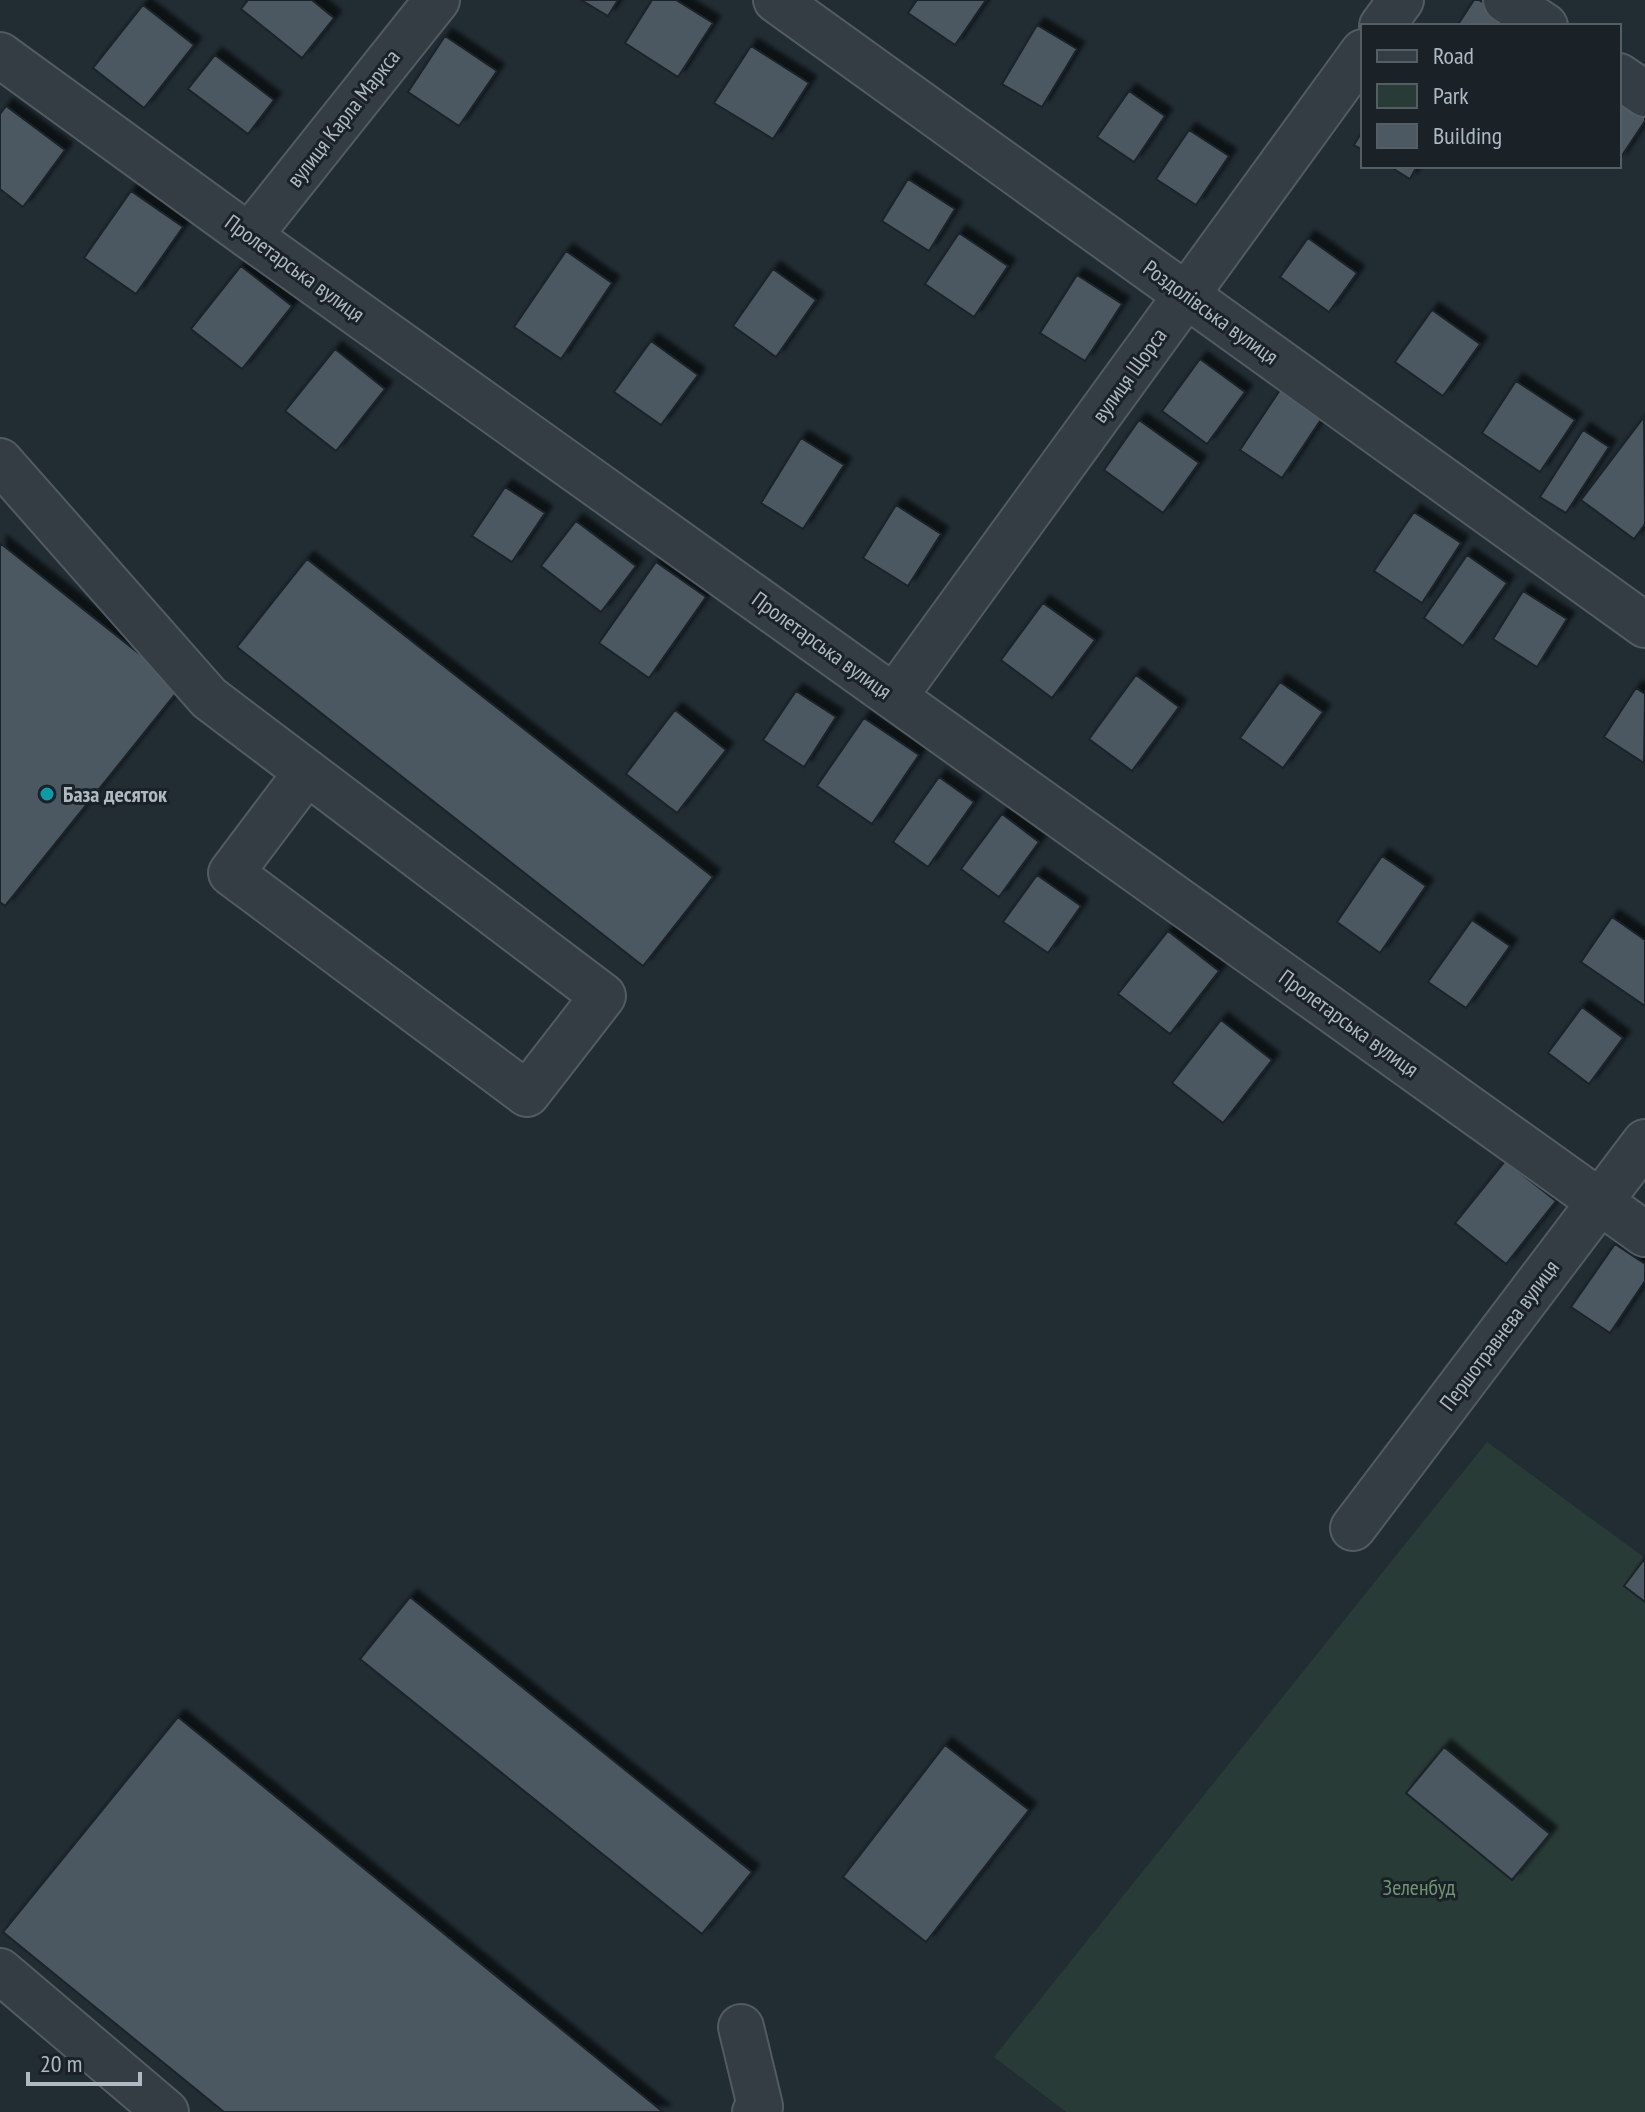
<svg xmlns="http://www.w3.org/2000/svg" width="1645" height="2112" font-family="'PT Sans Narrow',sans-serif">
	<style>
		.green { fill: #293b37 }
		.building { fill: #4c5962; stroke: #1c242a; stroke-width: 2; filter: url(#shadow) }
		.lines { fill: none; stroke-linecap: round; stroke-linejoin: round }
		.minor-casing { stroke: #525b62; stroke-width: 48 }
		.minor { stroke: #343d44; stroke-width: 44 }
		.culture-dot { fill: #0f9aa8; stroke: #1a2228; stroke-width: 3 }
		.labels { text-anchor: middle; stroke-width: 6; stroke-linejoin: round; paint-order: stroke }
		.street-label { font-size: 22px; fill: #aeb9c1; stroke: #1a2228 }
		.poi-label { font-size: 22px; font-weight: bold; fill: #aeb9c1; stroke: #1a2228; text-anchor: start }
		.park-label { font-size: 22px; fill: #709472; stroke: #1a2228 }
	</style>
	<defs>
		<filter id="shadow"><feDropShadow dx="7" dy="-7" stdDeviation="2" flood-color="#0009"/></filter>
	</defs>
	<rect width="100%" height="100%" fill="#212c33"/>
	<path class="green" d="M1487,1442L1645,1558V2112H1066L994,2057Z"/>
	<path class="building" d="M248,0H312L334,18L302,58L241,9Z
		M581,0H618L608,16Z
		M652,0H676L713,23L678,77L625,43Z
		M917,0H986L955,45L908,13Z
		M1474,0H1479L1517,24L1516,26H1457Z
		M143,5L194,45L144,108L93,68Z
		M1037,25L1077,49L1042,107L1002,84Z
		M445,36L497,71L459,126L408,92Z
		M751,46L809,83L773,139L714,103Z
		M215,55L274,100L248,134L188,89Z
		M1619,90L1645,107V121L1619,160Z
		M1129,91L1165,116L1134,162L1097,137Z
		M6,106L65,150L23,207L0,189V114Z
		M1189,130L1229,156L1196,205L1156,179Z
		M1363,130V150L1354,145Z
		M1389,166H1417L1410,179Z
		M908,179L955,209L929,251L882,221Z
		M131,191L183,227L136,294L84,258Z
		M959,233L1008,266L974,317L925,284Z
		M1308,238L1357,273L1329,312L1280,277Z
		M566,251L612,283L561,359L514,327Z
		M241,266L292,306L242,369L191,329Z
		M773,269L816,300L776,357L733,326Z
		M1077,275L1122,304L1085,361L1040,333Z
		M1432,310L1480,344L1443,396L1395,362Z
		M651,341L698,375L661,425L614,392Z
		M335,349L385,389L336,451L285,411Z
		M1200,359L1245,392L1207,444L1162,411Z
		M1516,381L1575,420L1540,472L1482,433Z
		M1280,390L1322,418L1282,478L1240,450Z
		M1644,417L1645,524L1634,539L1581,500Z
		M1139,420L1199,463L1163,513L1104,470Z
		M1583,430L1609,447L1566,513L1540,497Z
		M801,438L844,465L803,529L761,503Z
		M505,487L545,513L512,562L472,536Z
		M896,505L941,534L908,586L863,558Z
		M1414,512L1461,543L1422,603L1374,571Z
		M576,521L636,566L601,612L541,566Z
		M0,543L181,687L5,906L0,902Z
		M1467,555L1507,583L1463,646L1424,618Z
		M307,559L713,877L643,966L237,647Z
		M656,562L706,597L649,678L599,643Z
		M1523,591L1567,619L1537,667L1493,639Z
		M1043,603L1095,640L1052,698L1001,660Z
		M1136,675L1179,707L1132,771L1089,739Z
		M1280,682L1323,712L1283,768L1240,738Z
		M1636,688L1645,694L1644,763L1604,737Z
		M796,691L836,717L804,767L763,740Z
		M675,710L726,750L677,813L626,774Z
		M864,718L919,755L872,824L817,786Z
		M939,777L974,802L928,867L893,842Z
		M1002,814L1039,842L999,897L961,869Z
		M1382,856L1426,886L1380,953L1337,922Z
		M1037,875L1081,906L1048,953L1003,922Z
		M1612,917L1645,940V1006L1581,962Z
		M1472,920L1510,946L1466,1008L1428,982Z
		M1168,931L1219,971L1170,1034L1118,994Z
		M1582,1007L1623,1038L1589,1084L1548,1053Z
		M1221,1020L1272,1060L1223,1123L1172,1083Z
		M1505,1161L1556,1201L1506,1264L1455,1223Z
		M1615,1244L1645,1264V1281L1610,1333L1571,1307Z
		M1645,1558V1602L1624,1586Z
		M410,1597L752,1872L702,1934L360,1659Z
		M178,1717L663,2112H224L3,1932Z
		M945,1745L1029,1810L926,1942L843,1877Z
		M1444,1747L1550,1834L1512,1880L1406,1793Z"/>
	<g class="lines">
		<defs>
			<path id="minor" d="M776,0L1645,625
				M1506,0L1545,26
				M1382,26L1401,0
				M0,55L249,236L1645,1234
				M1619,76L1645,94
				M249,236L437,0
				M0,461L209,698L603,996L527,1094L231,873L307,772
				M894,697L1363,52
				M1353,1528L1645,1142
				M0,1971L166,2112
				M741,2027L760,2106L755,2112"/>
		</defs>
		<use href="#minor" class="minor-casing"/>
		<use href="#minor" class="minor"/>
	</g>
	<circle class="culture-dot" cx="47" cy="794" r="8"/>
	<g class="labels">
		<g class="street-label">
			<text transform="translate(343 118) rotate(-52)" y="8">вулиця Карла Маркса</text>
			<text transform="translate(295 268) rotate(36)" y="8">Пролетарська вулиця</text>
			<text transform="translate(1211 312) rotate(36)" y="8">Роздолівська вулиця</text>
			<text transform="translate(1129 375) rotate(-54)" y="8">вулиця Щорса</text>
			<text transform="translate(822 645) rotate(36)" y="8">Пролетарська вулиця</text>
			<text transform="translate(1349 1023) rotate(36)" y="8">Пролетарська вулиця</text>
			<text transform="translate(1499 1335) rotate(-53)" y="8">Першотравнева вулиця</text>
		</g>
		<g class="poi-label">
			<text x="63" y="802">База десяток</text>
		</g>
		<g class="park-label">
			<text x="1419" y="1895">Зеленбуд</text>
		</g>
	</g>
	<rect x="1361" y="24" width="260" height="144" fill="#1a2228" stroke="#555e65" stroke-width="2"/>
	<rect x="1377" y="50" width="40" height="12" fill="#343d44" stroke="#555e65" stroke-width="2"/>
	<text x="1433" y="64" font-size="24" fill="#aeb9c1">Road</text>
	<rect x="1377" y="84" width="40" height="24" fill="#293b37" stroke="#555e65" stroke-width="2"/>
	<text x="1433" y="104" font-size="24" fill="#aeb9c1">Park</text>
	<rect x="1377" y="124" width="40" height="24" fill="#4c5962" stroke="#555e65" stroke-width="2"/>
	<text x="1433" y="144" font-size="24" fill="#aeb9c1">Building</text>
	<path d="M28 2072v12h112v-12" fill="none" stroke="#aeb9c1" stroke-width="4"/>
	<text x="40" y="2072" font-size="24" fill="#aeb9c1" stroke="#1a2228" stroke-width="6" paint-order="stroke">20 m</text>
</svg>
